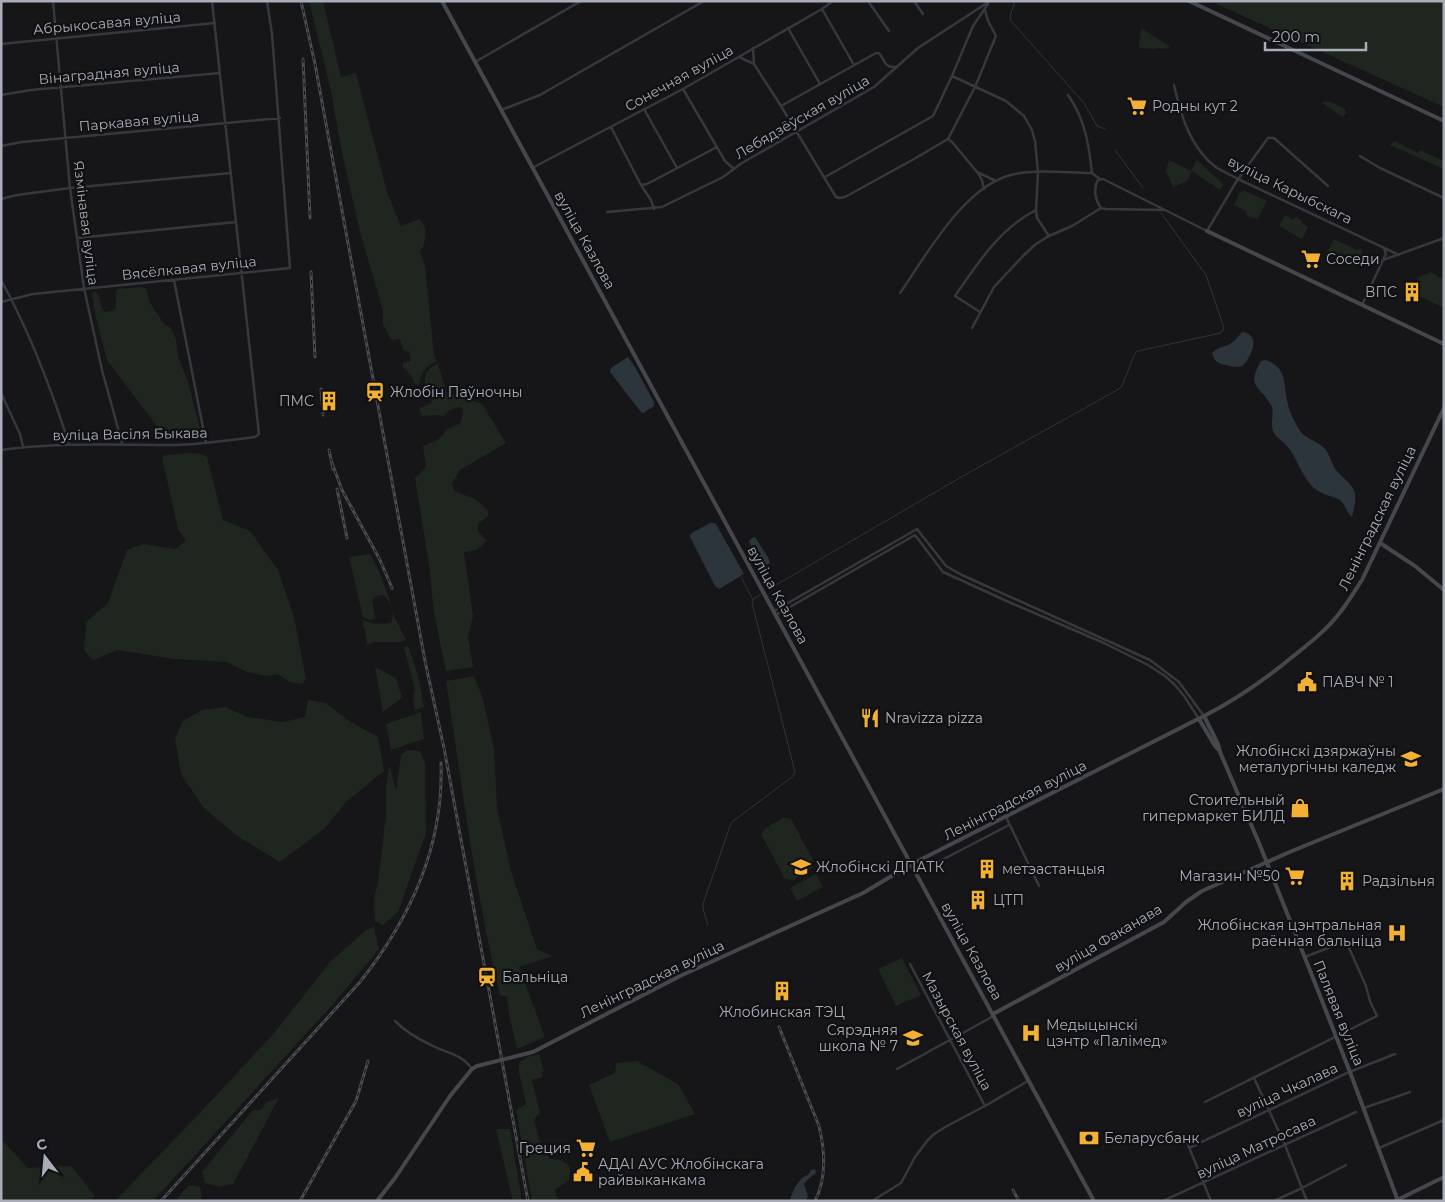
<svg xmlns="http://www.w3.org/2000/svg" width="1445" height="1202" font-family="Montserrat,sans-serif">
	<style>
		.green { fill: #1e261f }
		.water { fill: #2c353c }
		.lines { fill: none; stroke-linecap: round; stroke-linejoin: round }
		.stream { stroke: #2c353c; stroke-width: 1 }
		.street { stroke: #37383d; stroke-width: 2.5 }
		.secondary { stroke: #45474d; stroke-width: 4 }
		.rail-casing { stroke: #4a4c52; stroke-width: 3 }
		.rail { stroke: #111113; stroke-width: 1; stroke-dasharray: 4; stroke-linecap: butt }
		.labels { text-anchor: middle; stroke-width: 4.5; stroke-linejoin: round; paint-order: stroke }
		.street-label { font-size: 14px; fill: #a8adb8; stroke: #111113 }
		.poi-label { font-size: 14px; fill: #a8adb8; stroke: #111113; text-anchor: start }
	</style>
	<rect width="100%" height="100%" fill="#161618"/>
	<path class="green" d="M309,1H323L341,77L356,73L387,192L401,226L420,219C420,219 424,226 424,226C427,233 425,246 420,251L425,266L434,356L437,361C425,367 422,371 419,385L414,383L412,377L403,367V363L411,361L409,352L403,350L400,339L391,340L383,324V311L359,228L341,148L331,91Z
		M1210,1H1444V107Z
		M1141,28L1169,46V49L1156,48L1155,49L1139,48Z
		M1323,102H1331L1345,109L1346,113L1343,117L1323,104Z
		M1394,141L1418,153L1420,150L1444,161V169L1390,145Z
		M1169,160L1191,171L1197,160L1213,175L1222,182L1223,185L1220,190L1192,171L1187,181L1173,187L1166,171Z
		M1245,191L1267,201L1258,219L1247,216L1246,211L1234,205L1240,192Z
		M1285,215L1294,220L1295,217L1302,221V223L1308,227L1302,239L1279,226Z
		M1334,239L1357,250L1361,249L1363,250L1355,266L1339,260V257L1327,253Z
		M1432,272L1443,280L1444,278V308L1419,296L1418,277Z
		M141,287L147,289L149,301L164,324L171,328L176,339L178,357L188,382L202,436L197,440L176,439L169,433H162L107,360L96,318L92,294L95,291C101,296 99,306 105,312L111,311L116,309V293L117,289Z
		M438,364L447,395L455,394L482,404L506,443L460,470L452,483L454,491L475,499L488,510V516L478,524V531L487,541L477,550L464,552L473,616L468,637L473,667L446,671L434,613L429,565L415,478L426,467L423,446C432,442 442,441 445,430L461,423L463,409L460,407C452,408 449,410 444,416L436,415L422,416L419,408L430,404L432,402C426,385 417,373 438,364Z
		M191,453L201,454L207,457L223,520L250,531L278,570L294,617L306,679L302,684L290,682L277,674L267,676L247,672L226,662L174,659L117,650L93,660L84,650L86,622L108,603L127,550L143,544L175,549L186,541L178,529L162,457L167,455Z
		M370,554L379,571L389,598L394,616L406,640L401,642H375L367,645L365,629L362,623L364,620L374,624L391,623C395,614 391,601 383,595L377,596L372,600L375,618L370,620L363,617L349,557Z
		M408,646L418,676L424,707L415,710L413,699L415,690L404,647Z
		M375,667L396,678L402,698L383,712Z
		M474,676L483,699L494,749L497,809L511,871L537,949L552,956L519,967L545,1037L517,1049L509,1014L507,997L500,995C475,892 462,786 446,681Z
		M308,700L326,703L349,721L378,737L384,771L346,802L324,829L280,862L237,836L203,807L181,774L175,738L183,721L202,710L225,707L248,717L283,722L305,717Z
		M421,712L424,739L391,750L386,724Z
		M408,750L420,751L425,763L426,833L398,912L383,925L375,921L374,898L378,882L386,815V790L389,765L396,790L401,755Z
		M784,817L791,819L814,862L811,869L794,880L785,879L761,834L766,828Z
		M816,874L823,887L797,901L790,888Z
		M374,927L379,949L335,1002L153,1201H115L197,1116L275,1032L330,962L366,930Z
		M902,958L921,995L896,1006L878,969Z
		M539,1054L544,1071L541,1072L543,1077L532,1080L540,1113L534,1119L539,1140L549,1159L561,1160L570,1166L569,1180L555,1190L558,1201H532L516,1110L526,1104L519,1072V1063L527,1057Z
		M637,1061L678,1084L695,1114L610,1142L589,1085L615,1073L616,1063Z
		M279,1098L233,1184L219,1187L205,1183L202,1172L253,1110H261L267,1102Z
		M496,1129H510L522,1201H513Z
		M1,1139L28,1168L71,1166L95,1196L91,1201H1Z
		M189,1185L200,1187L202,1198L199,1201H175Z"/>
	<path class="water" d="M1242,332C1257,334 1255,347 1249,357C1247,360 1245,364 1242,366C1237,368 1231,366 1226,365C1218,364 1214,361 1212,353C1220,346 1220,348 1228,345C1234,342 1238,337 1242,332Z
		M628,357L635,367L654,402V406L643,413L641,412L610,372L611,368Z
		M1266,360C1288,368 1283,385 1288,404C1289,410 1292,417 1295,422C1298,428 1301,434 1307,437C1312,441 1318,442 1323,447C1330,453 1331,463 1336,470C1342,477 1350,482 1354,490C1357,499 1354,508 1352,517C1346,512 1346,506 1341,501C1335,496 1326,496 1320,492C1302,482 1299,459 1286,445C1282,440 1276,438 1273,431C1270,423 1275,412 1271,405C1259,384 1246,388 1261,361Z
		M710,523H713L716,524L744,574L719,589L715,586L690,537V535L692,533Z
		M755,537L769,559L770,563L763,567H760L749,541L752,538Z
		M815,1169L816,1173L807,1180L804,1184L808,1196L806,1201H789L795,1187L802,1178L809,1174L811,1170Z"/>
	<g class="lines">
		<path class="stream" d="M1015,1L1010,16L1011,21L1084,103L1097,126L1105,129
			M1115,150L1143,188
			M741,577L752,598
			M776,585L963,476L1119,389L1122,386L1135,353L1138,351L1221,333L1224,328L1206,275L1161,213
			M708,925L703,909V904L730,826L732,822L792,777L795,772L752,603L753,599L760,595"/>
		<path class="street" d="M53,1L70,188L84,288L102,370L122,443
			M868,1L889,31
			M914,1L923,14
			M822,9L854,65
			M788,28L820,84
			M1,44L215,23
			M753,48L754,64L781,106L836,197L839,198L845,197L914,159L948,139L975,87L996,36L988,21L985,10
			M739,57L754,64
			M475,62L581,1
			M952,76L1006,101L1024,116L1032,130L1035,141L1038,172L1036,210L1037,218L1049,236
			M1174,85C1181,116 1190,148 1217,168C1224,172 1231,175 1238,179L1399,255
			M683,89L725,161L734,169
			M1,95L31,90L220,73
			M1068,95C1085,119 1089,145 1092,173
			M781,106L876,53H879C885,60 884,68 896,67
			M644,109L677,168
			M501,110L540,95L704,1
			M611,127L641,185L651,200L654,209
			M948,139L952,142L977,172L994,180
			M1,146L22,142L280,118
			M1360,156L1380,168L1444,198
			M532,168L683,89L822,9L833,1
			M978,173L982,180L984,189
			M1092,173L1100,179
			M825,177L933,116L952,76L973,26L988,4
			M641,185L647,184L717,147
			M1,199L17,195L70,188L231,173
			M1164,210L1106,209L1101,208C1095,200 1093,188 1098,180L1103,179L1207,231L1236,182L1268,138H1274L1328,186
			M607,212L662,207L723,177L742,163L874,87L918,48L990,1
			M77,238L236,222
			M1383,260L1444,238
			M1,280C30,332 51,388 69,444
			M174,280L206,443
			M900,293C927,254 966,183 1015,174C1040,169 1067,173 1092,173
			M1,302L33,294L290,268L272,34L267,1
			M1362,305L1383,260L1386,254L1384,248
			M980,312L955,296C977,264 1000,228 1036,210
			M972,328L994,287L1024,255L1036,244L1049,236L1072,226L1101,208
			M1,393L20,434L23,447
			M1,450C60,442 116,445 175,445C202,444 229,440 255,437L259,434L212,1
			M774,611L917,529L946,566L962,575L1150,660L1179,682L1204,716
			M776,615L915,535L943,572L1011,603L1104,643L1148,665L1165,676L1175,685L1184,696L1199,719
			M1006,817L1039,886
			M938,862L1009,825
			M910,964L985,1106
			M395,1021C405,1031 418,1039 431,1045C446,1053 462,1054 472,1069
			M897,1069L990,1018L993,1015
			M1254,1078L1285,1145L1307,1201
			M1205,1102L1377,1016L1370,1001L1366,986L1346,941L1305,957
			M1364,1108L1410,1092
			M1184,1135L1211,1201
			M1189,1148L1347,1073L1395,1054
			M1379,1148L1444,1120
			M872,1201L901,1183L915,1157L927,1141L934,1134L947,1126L985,1106L1028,1081
			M1163,1201L1356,1112
			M1274,1201L1302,1188L1346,1165"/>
		<path class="secondary" d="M442,1L1094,1201
			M1189,1L1444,121
			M1207,231L1444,344
			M1380,543L1415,566L1444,590
			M1204,716L1218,744L1220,752L1259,843L1311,973L1350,1072L1398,1201
			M1199,719L1215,746L1219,750
			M993,1014L1164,922L1186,902L1202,891L1292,851L1444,789
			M377,1201L395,1178L450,1096L472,1069L477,1066L533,1052L680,976L863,893L912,864L1204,716C1237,699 1267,678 1296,654C1311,642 1326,630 1338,615C1347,604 1354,592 1362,580L1444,408
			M1395,1201L1444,1177"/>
		<defs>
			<path id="rail" d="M301,1L315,64L425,661L444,748L528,1201
				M303,59L310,218
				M311,272L315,357
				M321,389L323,415
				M329,450L333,469
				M332,463L342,490L380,560L392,588
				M337,489L347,538
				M779,1027L819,1126C825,1151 827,1178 815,1201
				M1013,1190L1019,1201
				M161,1201L360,982C410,919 444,845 441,763
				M300,1201L356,1101L368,1061"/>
		</defs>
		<use href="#rail" class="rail-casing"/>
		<use href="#rail" class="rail"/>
	</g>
	<defs>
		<symbol id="supermarket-bare" viewBox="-9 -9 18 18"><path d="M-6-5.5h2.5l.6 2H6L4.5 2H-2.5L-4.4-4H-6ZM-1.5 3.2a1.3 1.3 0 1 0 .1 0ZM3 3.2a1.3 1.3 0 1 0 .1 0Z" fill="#f2b134" stroke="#111113" stroke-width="2.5" paint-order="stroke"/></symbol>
		<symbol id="building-bare" viewBox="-9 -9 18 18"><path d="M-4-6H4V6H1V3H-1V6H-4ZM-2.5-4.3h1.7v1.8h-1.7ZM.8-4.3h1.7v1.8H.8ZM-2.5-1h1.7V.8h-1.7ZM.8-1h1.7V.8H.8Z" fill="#f2b134" stroke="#111113" stroke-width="2.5" paint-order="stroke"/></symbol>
		<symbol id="station-bare" viewBox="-9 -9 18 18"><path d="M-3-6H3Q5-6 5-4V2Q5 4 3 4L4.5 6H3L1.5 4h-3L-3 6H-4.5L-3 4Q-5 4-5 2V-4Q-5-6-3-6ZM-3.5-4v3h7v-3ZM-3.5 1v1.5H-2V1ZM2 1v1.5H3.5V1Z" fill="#f2b134" stroke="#111113" stroke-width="2.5" paint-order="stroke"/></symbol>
		<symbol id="civic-bare" viewBox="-9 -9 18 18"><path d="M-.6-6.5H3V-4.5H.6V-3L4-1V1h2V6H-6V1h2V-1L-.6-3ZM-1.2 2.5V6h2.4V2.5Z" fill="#f2b134" stroke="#111113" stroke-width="2.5" paint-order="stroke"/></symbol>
		<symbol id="restaurant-bare" viewBox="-9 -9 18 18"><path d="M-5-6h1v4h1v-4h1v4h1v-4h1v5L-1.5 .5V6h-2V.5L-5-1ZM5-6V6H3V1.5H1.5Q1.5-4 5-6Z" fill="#f2b134" stroke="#111113" stroke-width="2.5" paint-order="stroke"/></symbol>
		<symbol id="university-bare" viewBox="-9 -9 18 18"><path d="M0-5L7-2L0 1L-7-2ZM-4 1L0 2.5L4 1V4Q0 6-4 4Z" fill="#f2b134" stroke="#111113" stroke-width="2.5" paint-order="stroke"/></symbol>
		<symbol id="shop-bare" viewBox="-9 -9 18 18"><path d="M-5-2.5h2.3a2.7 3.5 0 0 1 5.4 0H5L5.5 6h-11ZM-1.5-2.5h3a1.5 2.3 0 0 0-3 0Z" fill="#f2b134" stroke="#111113" stroke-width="2.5" paint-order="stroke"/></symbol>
		<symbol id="hospital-bare" viewBox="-9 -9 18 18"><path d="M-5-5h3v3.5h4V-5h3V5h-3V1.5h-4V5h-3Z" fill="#f2b134" stroke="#111113" stroke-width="2.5" paint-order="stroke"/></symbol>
		<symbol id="school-bare" viewBox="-9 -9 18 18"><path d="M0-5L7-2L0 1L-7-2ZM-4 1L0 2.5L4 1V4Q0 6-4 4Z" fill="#f2b134" stroke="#111113" stroke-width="2.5" paint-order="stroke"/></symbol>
		<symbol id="bank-bare" viewBox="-9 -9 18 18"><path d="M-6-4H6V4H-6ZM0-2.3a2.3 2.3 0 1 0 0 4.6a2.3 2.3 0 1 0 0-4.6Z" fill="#f2b134" stroke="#111113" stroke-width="2.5" paint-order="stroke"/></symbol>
	</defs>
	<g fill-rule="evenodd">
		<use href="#supermarket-bare" x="1123" y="92" width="28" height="28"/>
		<use href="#supermarket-bare" x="1297" y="245" width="28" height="28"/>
		<use href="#building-bare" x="1398" y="278" width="28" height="28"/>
		<use href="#station-bare" x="361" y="378" width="28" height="28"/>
		<use href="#building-bare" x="315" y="387" width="28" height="28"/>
		<use href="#civic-bare" x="1293" y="668" width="28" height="28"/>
		<use href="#restaurant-bare" x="856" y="704" width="28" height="28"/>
		<use href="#university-bare" x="1397" y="745" width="28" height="28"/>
		<use href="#shop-bare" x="1286" y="794" width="28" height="28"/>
		<use href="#university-bare" x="787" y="853" width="28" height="28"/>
		<use href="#building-bare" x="973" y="855" width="28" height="28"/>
		<use href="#supermarket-bare" x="1281" y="862" width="28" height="28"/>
		<use href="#building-bare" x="1333" y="867" width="28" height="28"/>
		<use href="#building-bare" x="964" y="886" width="28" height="28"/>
		<use href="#hospital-bare" x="1383" y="919" width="28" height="28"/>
		<use href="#station-bare" x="473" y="963" width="28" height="28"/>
		<use href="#building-bare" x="768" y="977" width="28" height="28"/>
		<use href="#hospital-bare" x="1017" y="1019" width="28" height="28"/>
		<use href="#school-bare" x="899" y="1024" width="28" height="28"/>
		<use href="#bank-bare" x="1075" y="1124" width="28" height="28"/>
		<use href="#supermarket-bare" x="572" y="1134" width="28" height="28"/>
		<use href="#civic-bare" x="569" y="1158" width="28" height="28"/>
	</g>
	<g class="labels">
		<g class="street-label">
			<text transform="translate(107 23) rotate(-5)" y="5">Абрыкосавая вуліца</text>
			<text transform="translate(109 73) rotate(-5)" y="5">Вінаградная вуліца</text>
			<text transform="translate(679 78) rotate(-29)" y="5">Сонечная вуліца</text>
			<text transform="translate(802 117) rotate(-30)" y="5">Лебядзёўская вуліца</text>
			<text transform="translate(139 121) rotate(-5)" y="5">Паркавая вуліца</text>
			<text transform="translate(1290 190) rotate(26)" y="5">вуліца Карыбскага</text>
			<text transform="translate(86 223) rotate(83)" y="5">Язмінавая вуліца</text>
			<text transform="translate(585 240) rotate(61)" y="5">вуліца Казлова</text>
			<text transform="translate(189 268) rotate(-6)" y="5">Вясёлкавая вуліца</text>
			<text transform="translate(130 434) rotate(-1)" y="5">вуліца Васіля Быкава</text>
			<text transform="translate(1377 518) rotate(-64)" y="5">Ленінградская вуліца</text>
			<text transform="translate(778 595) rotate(61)" y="5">вуліца Казлова</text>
			<text transform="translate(1015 800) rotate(-27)" y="5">Ленінградская вуліца</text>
			<text transform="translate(1108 938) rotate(-30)" y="5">вуліца Факанава</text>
			<text transform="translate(972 951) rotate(61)" y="5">вуліца Казлова</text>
			<text transform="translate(652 979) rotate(-26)" y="5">Ленінградская вуліца</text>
			<text transform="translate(1339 1013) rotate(68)" y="5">Палявая вуліца</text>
			<text transform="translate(957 1031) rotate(62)" y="5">Мазырская вуліца</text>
			<text transform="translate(1287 1090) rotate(-25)" y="5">вуліца Чкалава</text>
			<text transform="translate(1256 1147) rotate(-25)" y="5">вуліца Матросава</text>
		</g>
		<g class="poi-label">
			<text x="1152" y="111">Родны кут 2</text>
			<text x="1326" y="264">Соседи</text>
			<text x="1397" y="297" text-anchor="end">ВПС</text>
			<text x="390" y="397">Жлобін Паўночны</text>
			<text x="314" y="406" text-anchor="end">ПМС</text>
			<text x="1322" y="687">ПАВЧ № 1</text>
			<text x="885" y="723">Nravizza pizza</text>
			<text x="1396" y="756" text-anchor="end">Жлобінскі дзяржаўны<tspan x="1396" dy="16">металургічны каледж</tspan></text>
			<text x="1285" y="805" text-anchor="end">Стоительный<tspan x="1285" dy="16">гипермаркет БИЛД</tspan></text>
			<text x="816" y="872">Жлобінскі ДПАТК</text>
			<text x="1002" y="874">метэастанцыя</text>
			<text x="1280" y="881" text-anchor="end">Магазин №50</text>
			<text x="1362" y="886">Радзільня</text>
			<text x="993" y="905">ЦТП</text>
			<text x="1382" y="930" text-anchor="end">Жлобінская цэнтральная<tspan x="1382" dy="16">раённая бальніца</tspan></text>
			<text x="502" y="982">Бальніца</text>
			<text x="782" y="1017" text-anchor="middle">Жлобинская ТЭЦ</text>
			<text x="1046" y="1030">Медыцынскі<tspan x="1046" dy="16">цэнтр «Палімед»</tspan></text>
			<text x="898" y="1035" text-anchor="end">Сярэдняя<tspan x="898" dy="16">школа № 7</tspan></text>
			<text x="1104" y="1143">Беларусбанк</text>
			<text x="571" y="1153" text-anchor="end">Греция</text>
			<text x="598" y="1169">АДАІ АУС Жлобінскага<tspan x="598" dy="16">райвыканкама</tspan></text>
		</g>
	</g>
	<rect width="1445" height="1202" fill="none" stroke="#a8adb8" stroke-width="5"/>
	<g transform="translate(45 1157) rotate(344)" stroke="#111113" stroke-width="4" paint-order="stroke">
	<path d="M0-4L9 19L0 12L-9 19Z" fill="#a8adb8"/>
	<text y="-8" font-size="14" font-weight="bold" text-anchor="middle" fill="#a8adb8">С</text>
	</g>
	<path d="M1265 42v8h101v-8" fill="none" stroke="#a8adb8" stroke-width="2.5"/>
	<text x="1272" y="42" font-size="15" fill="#a8adb8" stroke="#111113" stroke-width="4" paint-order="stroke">200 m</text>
</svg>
